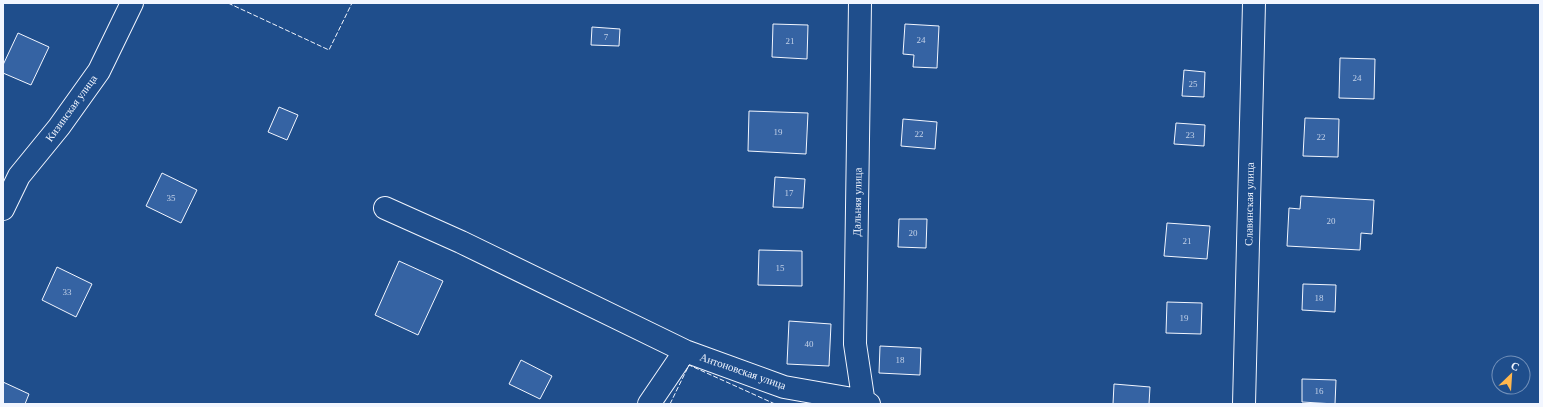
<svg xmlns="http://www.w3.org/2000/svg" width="1543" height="407" font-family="'Times New Roman',serif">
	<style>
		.building { fill: #3563a3; stroke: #f2f6ff }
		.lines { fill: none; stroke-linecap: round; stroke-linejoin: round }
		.minor-casing { stroke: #f2f6ff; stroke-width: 24 }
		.minor { stroke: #1f4e8c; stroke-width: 22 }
		.fence { stroke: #f2f6ff; stroke-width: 1; stroke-dasharray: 5 2; stroke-linecap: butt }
		.labels { text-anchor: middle; stroke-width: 3; stroke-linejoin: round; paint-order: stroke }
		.number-label { font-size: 9px; fill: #c3d1e8 }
		.street-label { font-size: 11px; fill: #f2f6ff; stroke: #1f4e8c }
	</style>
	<rect width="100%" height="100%" fill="#1f4e8c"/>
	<path class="building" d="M773,24L808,25L807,59L772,57Z
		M905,24L939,26L937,68L913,67L914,55L903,54Z
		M592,27L620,29L619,46L591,45Z
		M18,33L49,47L31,85L3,73V65Z
		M1340,58L1375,59L1374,99L1339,98Z
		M1184,70L1205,72L1204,97L1182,96Z
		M279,107L298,115L287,140L268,132Z
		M749,111L808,113L806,154L748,151Z
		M1305,118L1339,119L1338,157L1303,156Z
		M903,119L937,122L935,149L901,146Z
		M1176,123L1205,125L1204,146L1174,144Z
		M162,173L197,190L181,223L146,206Z
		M775,177L805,179L803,208L773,207Z
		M1301,196L1374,200L1372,234L1361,233L1360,250L1287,246L1289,208L1300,209Z
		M899,219H927L926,248L898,247Z
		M1167,223L1210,226L1207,259L1164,256Z
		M759,250L802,251V286L758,285Z
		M399,261L443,281L418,335L375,315Z
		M57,267L92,284L76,317L42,300Z
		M1303,284L1336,285L1335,312L1302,310Z
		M1167,302L1202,303L1201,334L1166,333Z
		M789,321L831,324L829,366L787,364Z
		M880,346L921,348L920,375L879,373Z
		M521,360L552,376L540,399L509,384Z
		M1302,379L1336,380L1335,404L1302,402Z
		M3,382L29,394L25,404H3Z
		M1114,384L1150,387L1149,404H1113Z"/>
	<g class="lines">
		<defs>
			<path id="minor" d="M860,3L855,344L864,404
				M385,208L461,242L685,351
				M3,209L19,176L59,127L99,71L132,3
				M649,404L685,351L784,387L864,401L869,404
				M1244,404L1254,3"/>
		</defs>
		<use href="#minor" class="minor-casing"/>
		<use href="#minor" class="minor"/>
		<path class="fence" d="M228,3L329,50L352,3
			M670,404L689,365L775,404"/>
	</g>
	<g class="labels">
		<g class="number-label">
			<text x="606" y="40">7</text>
			<text x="921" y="43">24</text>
			<text x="790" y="44">21</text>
			<text x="1357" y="81">24</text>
			<text x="1193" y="87">25</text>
			<text x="778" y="135">19</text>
			<text x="919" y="137">22</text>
			<text x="1190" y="138">23</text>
			<text x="1321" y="140">22</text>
			<text x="789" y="196">17</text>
			<text x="171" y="201">35</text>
			<text x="1331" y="224">20</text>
			<text x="913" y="236">20</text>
			<text x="1187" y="244">21</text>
			<text x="780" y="271">15</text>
			<text x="67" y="295">33</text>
			<text x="1319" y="301">18</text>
			<text x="1184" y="321">19</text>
			<text x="809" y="347">40</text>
			<text x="900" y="363">18</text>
			<text x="1319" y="394">16</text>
		</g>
		<g class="street-label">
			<text transform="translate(71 108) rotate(-54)" y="4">Кизинская улица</text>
			<text transform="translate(857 202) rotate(-89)" y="4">Дальняя улица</text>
			<text transform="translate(1249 204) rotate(-89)" y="4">Славянская улица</text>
			<text transform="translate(743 371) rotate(19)" y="4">Антоновская улица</text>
		</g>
	</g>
	<rect width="1543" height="407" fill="none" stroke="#f2f6ff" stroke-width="8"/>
	<g transform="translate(1511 375) rotate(25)"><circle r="19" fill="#1f4e8c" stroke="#7391ba"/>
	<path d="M0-3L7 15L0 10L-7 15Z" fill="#ffb74d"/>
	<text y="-6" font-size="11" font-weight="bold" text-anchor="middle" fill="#f2f6ff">С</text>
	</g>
</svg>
